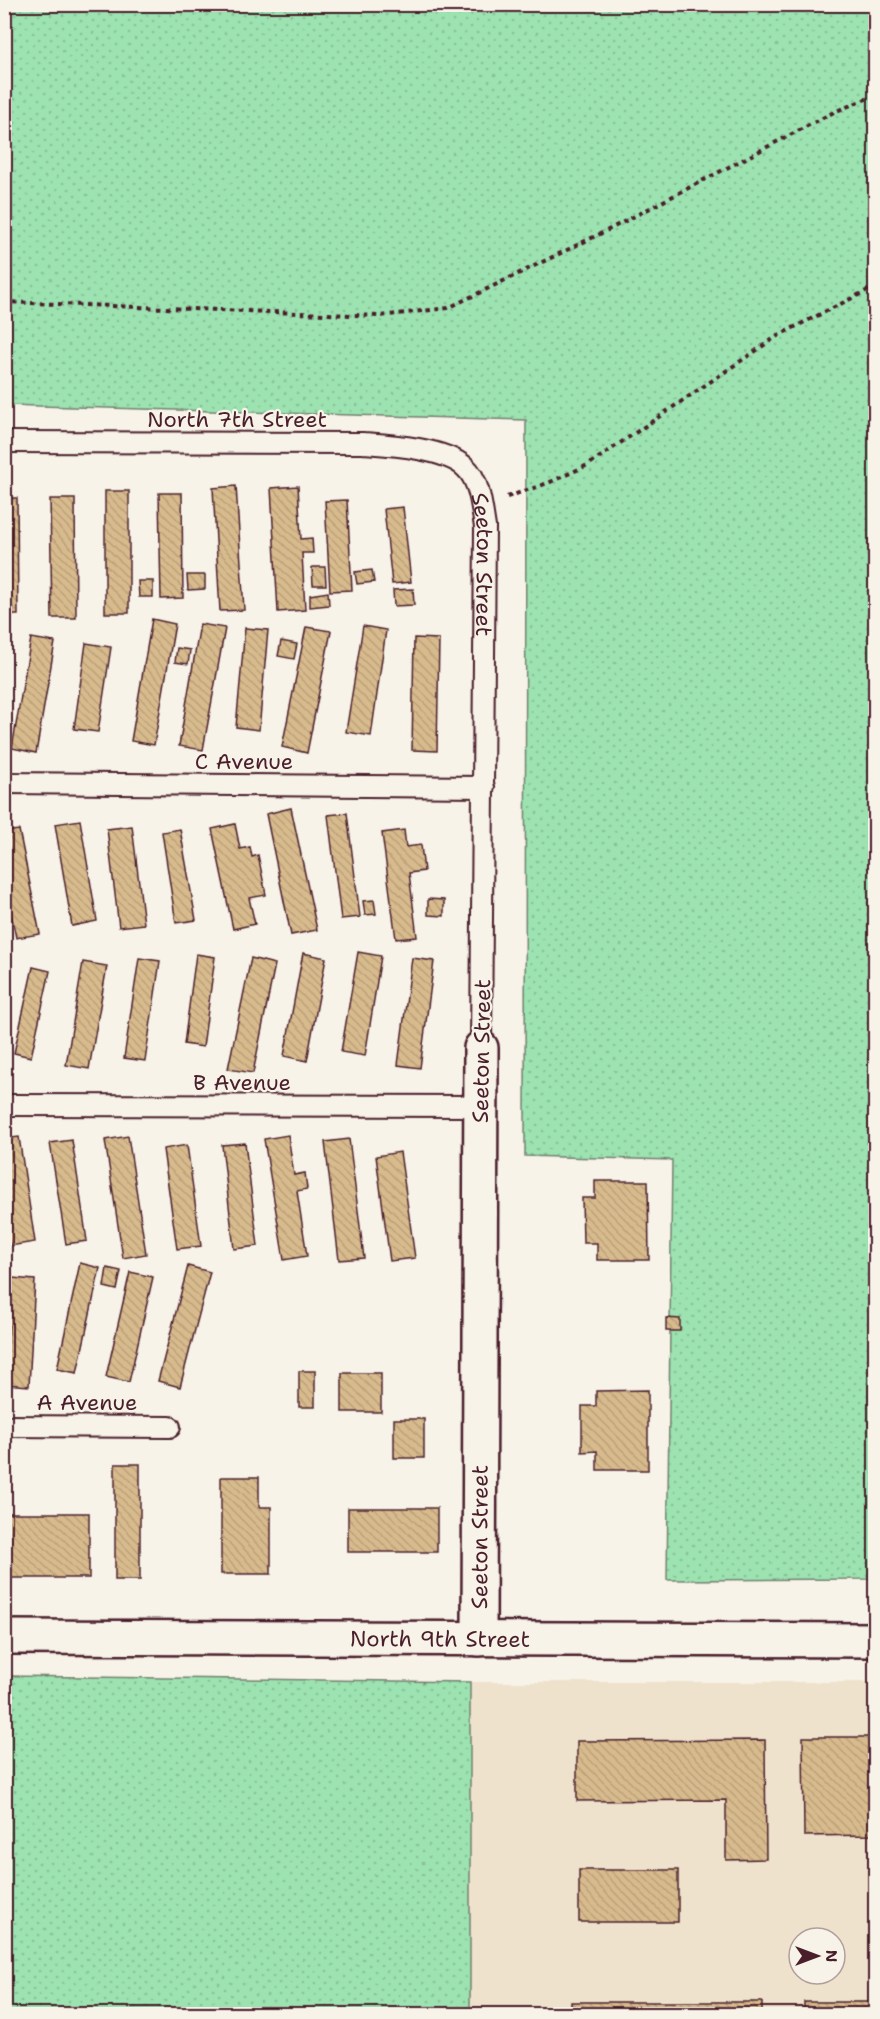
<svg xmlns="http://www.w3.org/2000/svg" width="880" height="2019" font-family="'Shantell Sans',sans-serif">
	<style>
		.built { fill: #eee2cd; fill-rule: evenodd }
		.grass { fill: url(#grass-dots); stroke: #73816e; stroke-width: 1.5 }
		.building { fill: url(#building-back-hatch); stroke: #4a1f2b; stroke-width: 1.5 }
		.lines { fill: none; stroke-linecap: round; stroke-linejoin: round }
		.lane-casing { stroke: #4a1f2b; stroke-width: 24 }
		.street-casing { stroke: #4a1f2b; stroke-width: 38 }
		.secondary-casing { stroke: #4a1f2b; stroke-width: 38 }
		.path { stroke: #4a1f2b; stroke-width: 4; stroke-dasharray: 4.5 4.5; stroke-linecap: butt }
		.lane { stroke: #f7f3e8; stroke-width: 20 }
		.street { stroke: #f7f3e8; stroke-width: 33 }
		.secondary { stroke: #f7f3e8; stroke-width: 33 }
		.labels { text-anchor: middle; stroke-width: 4.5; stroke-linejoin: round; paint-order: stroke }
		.street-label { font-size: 22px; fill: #4a1f2b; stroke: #f7f3e8 }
	</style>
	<defs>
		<pattern id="grass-dots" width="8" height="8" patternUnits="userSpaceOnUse" patternTransform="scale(1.5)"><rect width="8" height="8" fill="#9ce3b1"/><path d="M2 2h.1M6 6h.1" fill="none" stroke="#88c298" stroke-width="1.8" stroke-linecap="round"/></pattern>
		<pattern id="building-back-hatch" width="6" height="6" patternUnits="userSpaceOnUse" patternTransform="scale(1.5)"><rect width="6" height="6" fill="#d8bb8d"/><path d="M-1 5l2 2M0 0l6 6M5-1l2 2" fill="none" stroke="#bba07a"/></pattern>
	</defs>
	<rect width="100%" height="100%" fill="#f7f3e8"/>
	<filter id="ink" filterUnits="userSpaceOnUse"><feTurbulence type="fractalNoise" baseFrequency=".0167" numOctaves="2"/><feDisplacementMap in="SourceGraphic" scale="12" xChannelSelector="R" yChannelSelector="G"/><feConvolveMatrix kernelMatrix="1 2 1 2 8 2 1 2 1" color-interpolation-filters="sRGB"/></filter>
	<g filter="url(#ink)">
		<path class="built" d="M470,1682H875V2014H470ZM799,1938H835V1974H799Z"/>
		<path class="grass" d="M5,5H875V1579L667,1580L672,1160L525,1156L526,420L5,405Z
			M5,1676L470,1682V2014H5Z"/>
		<path class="building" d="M236,486L244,610L220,611L213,488Z
			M298,486L301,539L312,538L313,553H302L305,610L278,612L271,488Z
			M105,491H129V613H105Z
			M159,493H182L183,598L161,599Z
			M4,498H17L18,615H4Z
			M50,499H75L76,618H52Z
			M347,500L352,590L330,591L325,501Z
			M403,507L411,582L392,584L384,509Z
			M312,567H325L326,585H313Z
			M372,570L374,582L357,584L355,572Z
			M187,575H205V589L188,590Z
			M138,581H153V597H139Z
			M413,589L414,605L394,606L393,590Z
			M328,592L329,605L310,607V595Z
			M152,619L175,624L154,745L131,741Z
			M200,624L225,628L203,750L179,746Z
			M363,626L386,630L371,736L346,732Z
			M306,627L331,631L307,753L282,747Z
			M245,628L268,630L259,730L236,727Z
			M31,638L55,642L36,753L12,748Z
			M414,638L439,639L437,751L412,750Z
			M281,641L297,644L294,659L278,656Z
			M86,643L111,647L98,732L74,729Z
			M177,648L190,650L188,664L175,662Z
			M291,808L317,930L291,935L266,814Z
			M347,813L360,917L341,919L328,815Z
			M80,820L97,921L72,926L55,824Z
			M235,824L240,849L250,847L252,857L258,855L266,895L249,898L255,924L233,929L212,829Z
			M132,826L144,924L119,927L107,829Z
			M180,829L196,920L176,923L162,832Z
			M19,830L40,934L16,938L4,879V832Z
			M404,830L406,847L421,845L424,871L409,873L417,937L396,939L382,833Z
			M428,899L444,900V916L428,915Z
			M374,900L376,914L365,915L363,901Z
			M358,952L381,956L365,1056L341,1052Z
			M303,953L326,958L307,1061L284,1056Z
			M196,954L215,957L203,1047L184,1044Z
			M139,958L160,961L145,1061L124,1058Z
			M251,958L275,964L253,1073L228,1069Z
			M412,958L434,961L420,1068L398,1065Z
			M83,962L107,966L89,1069L66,1065Z
			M33,967L50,971L31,1057L14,1053Z
			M288,1135L294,1175L305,1173L307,1189L297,1191L307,1256L284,1260L264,1139Z
			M128,1136L146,1254L123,1258L105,1140Z
			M19,1137L35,1242L10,1246L4,1208V1139Z
			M349,1139L364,1258L339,1260L325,1142Z
			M72,1140L87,1241L66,1244L50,1143Z
			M245,1143L258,1246L234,1249L222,1145Z
			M187,1145L201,1246L177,1249L163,1149Z
			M400,1152L415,1258L390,1261L376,1156Z
			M595,1181H648L649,1260H597V1243H583L582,1198H595Z
			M80,1263L100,1268L77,1373L57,1369Z
			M188,1266L210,1272L180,1387L158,1381Z
			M107,1268L121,1271L117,1290L104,1287Z
			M130,1272L153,1277L129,1382L106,1377Z
			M12,1278L35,1280L29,1386L5,1384Z
			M666,1318L680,1319V1331H666Z
			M299,1371H315V1407H299Z
			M342,1373H381V1412H342Z
			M648,1390V1470H597V1451L582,1452V1406H596V1391Z
			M394,1419H424V1458H394Z
			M115,1464H140V1580H115Z
			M221,1477H259V1507H271V1574H221Z
			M348,1508H437V1552H348Z
			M4,1513H89V1578H4Z
			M803,1737H876V1835L804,1836Z
			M765,1740L766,1859L726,1860V1800L577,1801V1741Z
			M579,1870H678V1922H579Z
			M571,2002H762V2014H571Z
			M804,2002H876V2014H804Z"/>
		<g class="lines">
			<defs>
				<g id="lane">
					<path id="s1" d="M4,442L363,443C390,445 444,448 465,467C480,480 482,510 485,527L481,1048"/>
					<path d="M4,783L484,787"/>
					<path d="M4,1105L480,1106"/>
					<path d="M4,1426L170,1427"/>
				</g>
				<g id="street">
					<path id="s2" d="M479,1639L481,1048"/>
				</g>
				<g id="secondary">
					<path id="s3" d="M4,1637L876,1640"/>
				</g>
			</defs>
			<use href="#lane" class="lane-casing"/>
			<use href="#street" class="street-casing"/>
			<use href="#secondary" class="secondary-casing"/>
			<path class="path" d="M4,302L380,316L448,308L608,230L834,112L876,95
				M507,497L548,483L588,465L779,335L876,286"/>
			<use href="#lane" class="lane"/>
			<use href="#street" class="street"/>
			<use href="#secondary" class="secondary"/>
		</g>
	</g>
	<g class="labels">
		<g class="street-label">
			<text x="237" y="427">North 7th Street</text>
			<text dy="8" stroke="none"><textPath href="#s1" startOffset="567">Seeton Street</textPath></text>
			<text x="244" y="769">C Avenue</text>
			<text transform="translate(481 1051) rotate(-89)" y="8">Seeton Street</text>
			<text x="242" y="1090">B Avenue</text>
			<text x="87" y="1410">A Avenue</text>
			<text dy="8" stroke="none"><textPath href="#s2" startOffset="102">Seeton Street</textPath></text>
			<text dy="8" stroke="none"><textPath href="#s3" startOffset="436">North 9th Street</textPath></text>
		</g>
	</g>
	<rect width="880" height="2019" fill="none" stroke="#f7f3e8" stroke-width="24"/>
	<rect x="12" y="12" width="856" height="1995" fill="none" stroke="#4a1f2b" stroke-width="2" filter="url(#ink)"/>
	<g transform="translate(817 1956) rotate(90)"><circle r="28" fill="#f7f3e8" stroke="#b29e9c" stroke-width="1.5"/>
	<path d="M0-4.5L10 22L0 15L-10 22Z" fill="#4a1f2b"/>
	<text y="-9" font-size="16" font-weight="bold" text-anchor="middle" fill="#4a1f2b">N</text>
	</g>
</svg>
